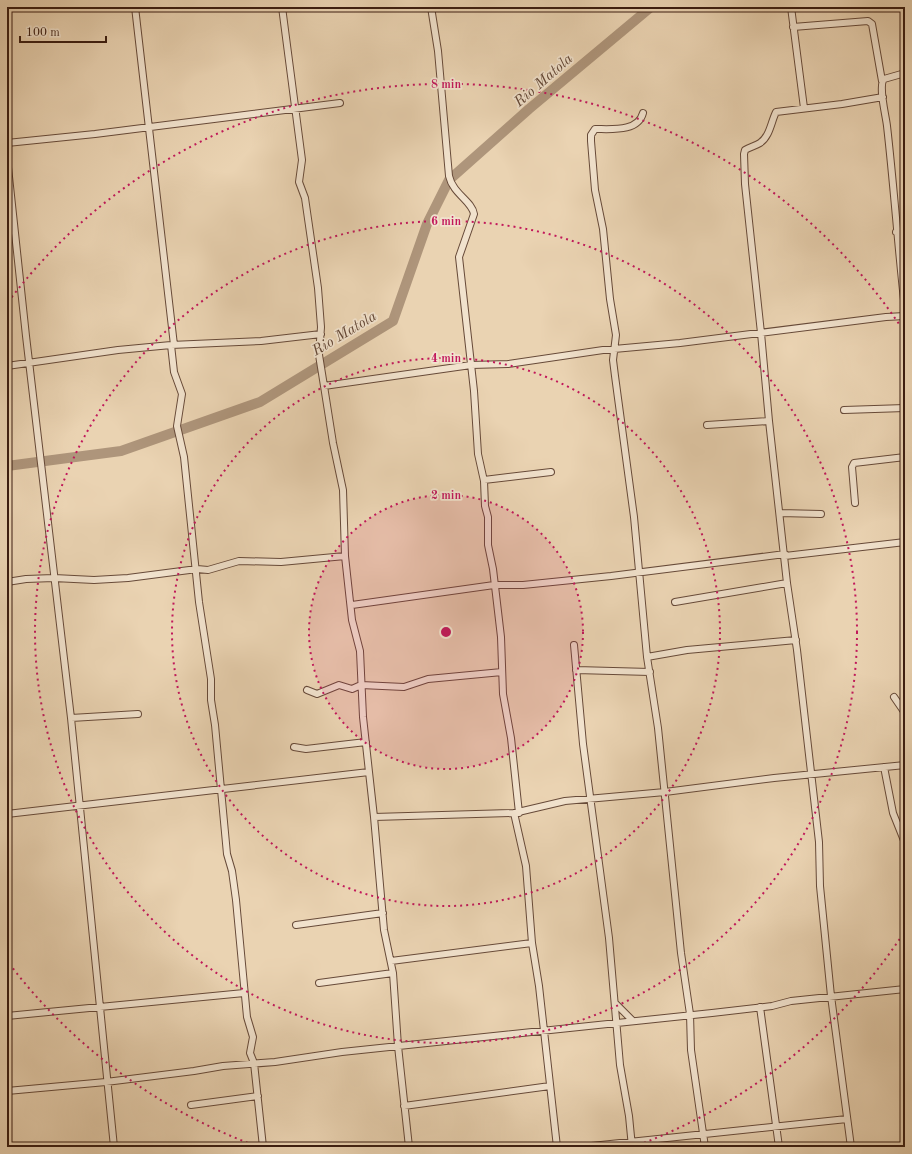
<svg xmlns="http://www.w3.org/2000/svg" width="912" height="1154" font-family="'Old Standard TT',serif">
	<style>
		.lines { fill: none; stroke-linecap: round; stroke-linejoin: round }
		.river { stroke: #ae957b; stroke-width: 10 }
		.street-casing { stroke: #674a39; stroke-width: 8 }
		.street { stroke: #f1e2cd; stroke-width: 6 }
		.ring { fill: none; stroke: #c2185b; stroke-width: 2; stroke-dasharray: 2 4 }
		.labels { text-anchor: middle; stroke-width: 3.5; stroke-linejoin: round; paint-order: stroke }
		.water-label { font-size: 15px; font-style: italic; fill: #634736; stroke: #f1e2cd }
		.centre { fill: #c2185b; stroke: #f1e2cd; stroke-width: 2 }
		.ring-label { font-size: 12px; text-anchor: middle; font-weight: bold; fill: #c2185b; stroke: #f1e2cd; stroke-width: 3.5; stroke-linejoin: round; paint-order: stroke }
	</style>
	<rect width="100%" height="100%" fill="#ead3b2"/>
	<filter id="stains"><feTurbulence type="fractalNoise" baseFrequency=".005" numOctaves="4"/><feColorMatrix values="0 0 0 0 .2 0 0 0 0 .09 0 0 0 0 .02 0 0 0 .5 -.17"/></filter>
	<radialGradient id="worn" r=".72"><stop offset=".6" stop-color="#630" stop-opacity="0"/><stop offset="1" stop-color="#630" stop-opacity=".3"/></radialGradient>
	<g class="lines">
		<path class="river" d="M7,466L121,451L260,402L393,321L427,224L449,180L529,109L651,7"/>
		<defs>
			<path id="street" d="M135,7L174,345
				M282,7L302,160L299,182L305,198L318,288L321,327L319,355L324,386
				M431,7L438,51L449,176C453,194 472,201 474,214L459,257L474,391L478,454L484,481L485,506L488,517V545L493,569L501,637L503,694L511,738L519,813
				M791,7L804,108
				M793,27L868,21L872,24L882,81
				M905,73L884,79C878,86 886,116 887,126C894,187 898,248 905,309
				M643,113C638,132 612,129 595,129L591,135V141L595,190L603,229L610,299L616,335L613,360L615,376L634,517L647,657L658,728L681,953L690,1014L691,1050L705,1147
				M7,143L95,134L340,103
				M7,158L26,336L71,718L114,1147
				M896,232L905,233
				M171,345L174,372L182,394L177,426L184,457L199,602L211,679V700L215,725L227,854L232,871L236,900L247,1017L253,1037L250,1053L254,1063L263,1147
				M7,366L118,350L171,345L261,341L321,334
				M844,410L905,408
				M707,425L769,421
				M484,480L551,472
				M855,503L852,467L854,463L905,457
				M780,513L821,514
				M785,556L905,542
				M7,582L26,579L54,578L94,580L128,578L197,569L208,570L239,561L281,562L345,556
				M675,602L787,583
				M352,605L494,585H523L611,576L785,554
				M574,645L583,744L609,938L620,1065L629,1116L632,1147
				M647,657L687,650L796,640
				M576,670L650,672
				M307,690L317,694L339,685L352,689L361,685L404,687L428,679L502,672
				M894,697L905,713
				M71,718L138,714
				M294,747L306,749L366,742
				M884,767L893,813L905,843
				M369,772L374,817L514,813L565,801L665,792L774,778L905,765
				M514,813L526,866L532,943L539,986L557,1147
				M7,814L369,772L363,717L360,651L352,620L345,556L343,490L333,443L324,386L471,365L508,364L603,350L680,343L886,317L905,316
				M374,817L384,930L393,973L398,1046L409,1147
				M296,925L383,913
				M391,961L532,943
				M319,983L393,973
				M615,1003L632,1020
				M760,1007L779,1147
				M7,1016L244,993
				M7,1091L106,1082L194,1071L223,1066L275,1062L342,1052L712,1013L772,1006L791,1001L905,989
				M191,1105L258,1096
				M404,1106L550,1086
				M582,1147L847,1119
				M851,1147L831,996L820,886L819,842L797,650L787,583L769,421L761,333L745,184L744,154L745,150C750,147 755,146 760,143C770,136 771,122 776,112L842,104L883,97"/>
		</defs>
		<use href="#street" class="street-casing"/>
		<use href="#street" class="street"/>
	</g>
	<circle cx="446" cy="632" r="137" fill="#c2185b" fill-opacity=".12"/>
	<g class="ring">
		<circle cx="446" cy="632" r="137"/>
		<circle cx="446" cy="632" r="274"/>
		<circle cx="446" cy="632" r="411"/>
		<path d="M903 934A548 548 0 0 1 633 1147M259 1147A548 548 0 0 1 8 962M8 302A548 548 0 0 1 903 330"/>
	</g>
	<g class="labels">
		<g class="water-label">
			<text transform="translate(543 80) rotate(-41)" y="5">Rio Matola</text>
			<text transform="translate(344 333) rotate(-31)" y="5">Rio Matola</text>
		</g>
	</g>
	<circle cx="446" cy="632" r="6" class="centre"/>
	<g class="ring-label">
		<text x="446" y="88">8 min</text>
		<text x="446" y="225">6 min</text>
		<text x="446" y="362">4 min</text>
		<text x="446" y="499">2 min</text>
	</g>
	<rect width="912" height="1154" fill="none" stroke="#ead3b2" stroke-width="24"/>
	<rect x="8" y="8" width="896" height="1138" fill="none" stroke="#3b1d11" stroke-width="2"/>
	<rect x="12" y="12" width="888" height="1130" fill="none" stroke="#3b1d11"/>
	<path d="M20 36v6h86v-6" fill="none" stroke="#3b1d11" stroke-width="2"/>
	<text x="26" y="36" font-size="12" fill="#3b1d11" stroke="#f1e2cd" stroke-width="3" paint-order="stroke">100 m</text>
	<rect width="100%" height="100%" filter="url(#stains)"/>
	<rect width="100%" height="100%" fill="url(#worn)"/>
</svg>
